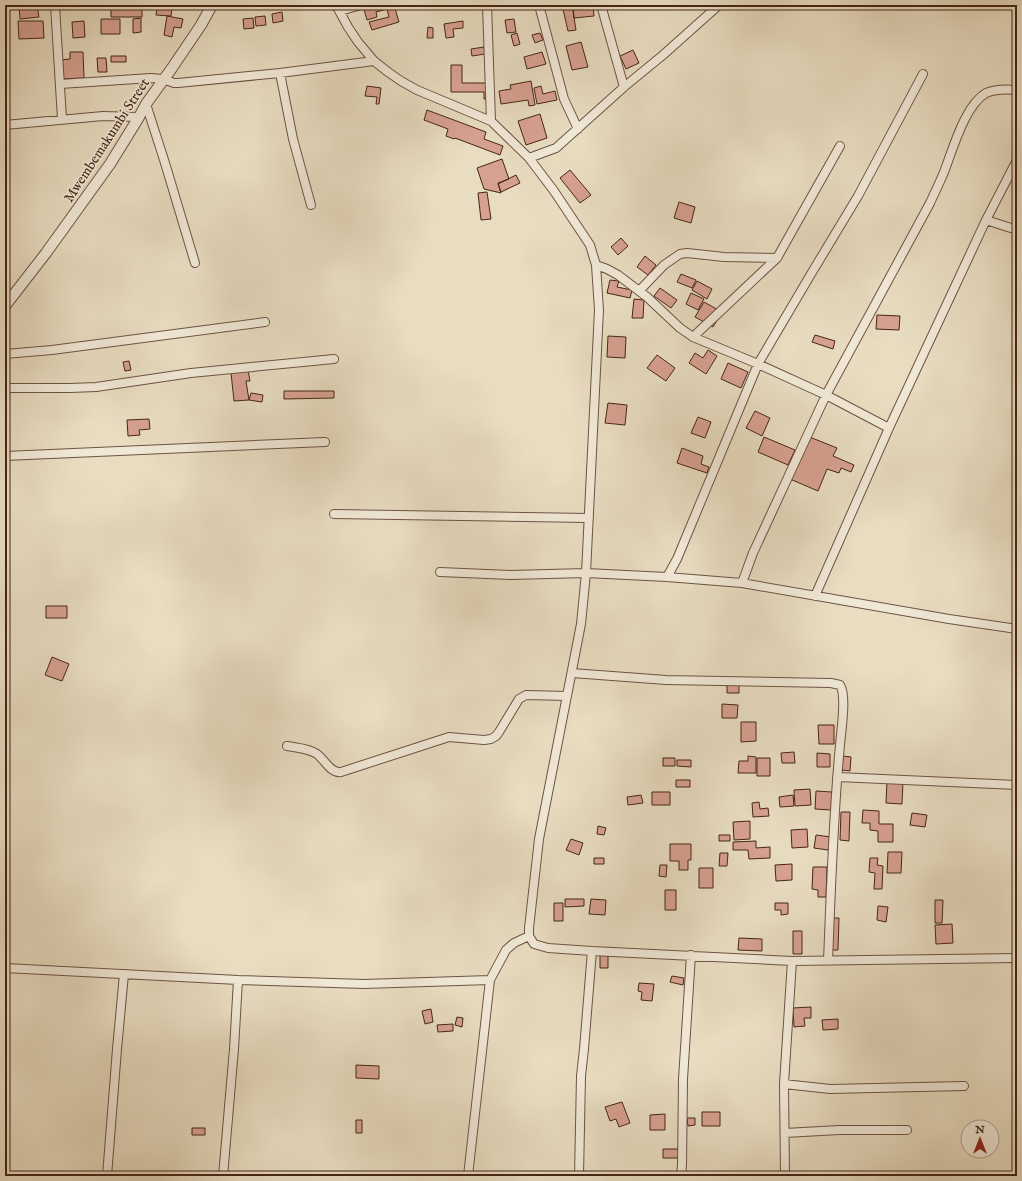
<svg xmlns="http://www.w3.org/2000/svg" width="1022" height="1181" font-family="'IM FELL English',serif">
	<style>
		.building { fill: #d7a191; stroke: #452517 }
		.lines { fill: none; stroke-linecap: round; stroke-linejoin: round }
		.minor-casing { stroke: #6e5342; stroke-width: 10 }
		.tertiary-casing { stroke: #6e5342; stroke-width: 12 }
		.minor { stroke: #f0e8d7; stroke-width: 8 }
		.tertiary { stroke: #f0e8d7; stroke-width: 10 }
		.labels { text-anchor: middle; stroke-width: 3.5; stroke-linejoin: round; paint-order: stroke }
		.street-label { font-size: 14px; fill: #452517; stroke: #f0e8d7 }
	</style>
	<rect width="100%" height="100%" fill="#e8dcc1"/>
	<filter id="stains"><feTurbulence type="fractalNoise" baseFrequency=".005" numOctaves="4"/><feColorMatrix values="0 0 0 0 .2 0 0 0 0 .09 0 0 0 0 .02 0 0 0 .5 -.17"/></filter>
	<radialGradient id="worn" r=".72"><stop offset=".6" stop-color="#630" stop-opacity="0"/><stop offset="1" stop-color="#630" stop-opacity=".3"/></radialGradient>
	<path class="building" d="M19,5H37L39,17L20,19Z
		M366,5H394L399,22L372,30L369,22L389,17L387,9L376,12L377,17L367,20L363,6Z
		M562,5H572L576,30L568,31Z
		M573,5H593L594,16L574,18Z
		M157,7L172,8L171,16L156,15Z
		M111,9H142V17H111Z
		M282,12L283,21L273,23L272,14Z
		M167,16L183,19L181,28L174,27L172,37L164,35Z
		M265,16L266,25L256,26L255,17Z
		M141,18V32L133,33V19Z
		M253,18L254,28L244,29L243,19Z
		M101,19H120V34H101Z
		M514,19L516,32L507,33L505,20Z
		M18,21H43L44,38L19,39Z
		M84,21L85,37L73,38L72,22Z
		M463,21V28L453,29L454,37L446,38L444,24Z
		M428,27L433,28V38H427Z
		M517,33L520,44L514,46L511,35Z
		M540,33L543,40L535,43L532,35Z
		M581,42L588,67L572,70L566,46Z
		M484,47L485,54L472,56L471,49Z
		M633,50L639,63L626,69L620,56Z
		M70,52H83L84,78L61,79L60,60L70,59Z
		M542,52L546,64L527,69L524,57Z
		M111,56H126V62H111Z
		M97,58H106L107,72H98Z
		M451,65H462V83H489V99H484V92H451Z
		M531,81L535,105L529,106L528,100L501,104L499,91L511,89L510,85Z
		M367,86L381,88L379,104H376L377,97L365,96Z
		M541,86L543,94L555,91L557,100L537,104L534,88Z
		M427,110L486,132L484,139L503,146L500,155L455,138L454,139L446,136L448,129L424,120Z
		M540,114L547,138L526,145L518,121Z
		M502,159L509,179L498,183L501,193L484,189L477,168Z
		M570,170L591,195L580,203L560,178Z
		M516,175L520,183L501,192L498,184Z
		M487,192L491,219L481,220L478,193Z
		M679,202L695,207L691,223L674,218Z
		M621,238L628,246L618,255L611,247Z
		M645,256L656,265L648,275L637,267Z
		M681,274L696,280L692,288L677,282Z
		M610,280L619,281L617,287L632,290L630,298L607,293Z
		M697,281L712,289L707,299L692,290Z
		M660,288L677,300L671,308L654,296Z
		M691,293L704,299L698,310L686,304Z
		M634,299L644,300L643,318H632Z
		M704,302L722,312L713,327L695,317Z
		M877,315L900,316L899,330L876,329Z
		M815,335L835,341L833,349L812,342Z
		M608,336L626,337L625,358L607,357Z
		M708,350L717,356L706,374L689,363L695,353L703,358Z
		M657,355L675,368L666,381L647,368Z
		M129,361L131,370L125,371L123,362Z
		M728,363L748,372L741,388L721,379Z
		M248,370L250,381H246L249,400L234,401L231,373Z
		M284,391H334V398L284,399Z
		M251,393L263,395L262,402L249,400Z
		M608,403L627,405L625,425L605,423Z
		M755,411L770,418L762,436L746,428Z
		M698,417L711,422L705,438L691,433Z
		M149,419L150,429L139,430L140,435L128,436L127,420Z
		M807,436L837,448L833,456L854,465L851,472L841,468L839,473L827,469L818,491L790,479Z
		M764,437L795,450L788,465L758,452Z
		M682,448L703,456L701,464L709,467L707,473L677,463Z
		M46,606H67V618H46Z
		M52,657L69,664L62,681L45,675Z
		M727,680H739V693H727Z
		M722,704L738,705L737,718H722Z
		M741,722H756V741L741,742Z
		M818,725H834V744H819Z
		M794,752L795,763H782L781,753Z
		M817,753L830,754V767H817Z
		M748,756L756,757V773H738L739,761H748Z
		M843,756L851,757L850,771L842,770Z
		M663,758H675V766H663Z
		M757,758H770V776H757Z
		M677,760H691V767L677,766Z
		M676,780H690V787H676Z
		M887,781H903L902,804L886,803Z
		M810,789L811,805L795,806L794,790Z
		M816,791L832,792L831,810L815,809Z
		M652,792H670V805H652Z
		M641,795L643,803L628,805L627,797Z
		M793,795L794,806L780,807L779,797Z
		M759,802L760,809L768,808L769,816L753,817L752,803Z
		M863,810L879,811V824H893V842H878V831L870,830V823H862Z
		M841,812H850L849,841L840,840Z
		M912,813L927,815L925,827L910,825Z
		M750,821V839L734,840L733,822Z
		M598,826L606,828L604,835L597,834Z
		M807,829L808,847L792,848L791,830Z
		M719,835H730V841H719Z
		M816,835L831,837L828,850L814,848Z
		M571,839L583,843L579,855L566,850Z
		M756,841V848L770,847V858L749,859L748,850H733V842Z
		M670,844H691V860H688V870H679V861H670Z
		M888,852H902L901,873H887Z
		M720,853H728L727,866H719Z
		M594,858H604V864H594Z
		M870,858H878L877,865L883,866L882,889H874L875,873L869,872Z
		M792,864V880L776,881L775,865Z
		M660,865H667L666,877L659,876Z
		M813,867H827L826,897H818V890L812,889Z
		M699,868H713V888H699Z
		M665,890H676V910H665Z
		M565,899H584V906L565,907Z
		M591,899L606,900L605,915L589,914Z
		M935,900H943L942,923H935Z
		M554,903H563V921H554Z
		M775,903H788V914L781,915V910H775Z
		M878,906L888,907L886,922L877,920Z
		M829,918H839L838,950H828Z
		M952,924L953,943L936,944L935,925Z
		M793,931H802V954H793Z
		M739,938L762,939V951L738,950Z
		M600,952L608,953V968H600Z
		M672,976L684,978L683,985L670,982Z
		M639,983L654,984L652,1001L641,1000L642,992L638,991Z
		M811,1007V1018H804L805,1026L794,1027L793,1008Z
		M431,1009L433,1022L425,1024L422,1011Z
		M457,1017L463,1018L462,1027L455,1025Z
		M838,1019V1029L823,1030L822,1020Z
		M453,1024V1031L438,1032L437,1025Z
		M356,1065L379,1066V1079L356,1078Z
		M622,1102L630,1123L619,1127L616,1119L610,1121L605,1107Z
		M702,1112H720V1126H702Z
		M665,1114V1130H650V1115Z
		M687,1118H695V1125L688,1126Z
		M356,1120H362V1133H356Z
		M192,1128H205V1135H192Z
		M663,1149H679V1158H663Z"/>
	<g class="lines">
		<defs>
			<path id="minor" d="M55,5L62,119
				M336,5L348,27L358,42L374,61L388,72L401,81L417,90L491,121L529,158L554,191L590,245L596,265L599,310L586,573L581,624L539,839L529,928V936L534,944L548,948L592,951L792,961L1017,958
				M487,5L491,121
				M539,5L564,99L578,129
				M601,5L624,87
				M340,11L361,5
				M280,73L293,139L311,205
				M60,84L151,78L163,79L174,83H178L280,73L374,61
				M146,104L165,163L195,263
				M5,125L103,116L139,117
				M529,158L556,148L624,87L663,55L719,5
				M986,220L1017,230
				M596,265L607,269L618,275L647,297L680,328L693,337L758,364L826,395L889,428
				M639,291L664,265L680,254L687,253L724,257L777,258
				M693,337L777,258L840,146
				M5,354L52,350L265,322
				M5,388H70L96,387L191,373L334,359
				M5,456L325,442
				M334,514L589,518
				M440,572L511,575L586,573L667,577L742,583L949,619L1017,629
				M667,577L677,559L758,364L811,274L858,196L923,74
				M742,583L753,553L826,395L930,203C935,192 940,182 944,172C953,149 965,105 986,93C995,89 1007,89 1017,90
				M815,596L889,428L986,220L1017,160
				M572,673L666,680L831,683L840,685C847,695 841,732 840,745C833,817 831,889 828,961
				M287,746C297,748 308,748 317,754C325,760 331,774 341,772L449,737L484,740L491,739L496,736L499,732L519,699L526,695L567,696
				M837,777L1017,785
				M5,968L238,980L364,984L490,980
				M784,1084L830,1089L964,1086
				M785,1133L839,1130H907
				M107,1176L117,1049L124,974
				M223,1176L234,1049L238,980
				M468,1176L490,980L506,950L514,943L529,936
				M579,1176L581,1076L584,1049L592,951
				M681,1176L682,1165L683,1079L691,955
				M785,1176L784,1084L792,961"/>
			<path id="tertiary" d="M5,306L46,253L110,164L139,117L146,104L172,68L201,25L212,5"/>
		</defs>
		<use href="#minor" class="minor-casing"/>
		<use href="#tertiary" class="tertiary-casing"/>
		<use href="#minor" class="minor"/>
		<use href="#tertiary" class="tertiary"/>
	</g>
	<g class="labels">
		<g class="street-label">
			<text transform="translate(106 140) rotate(-57)" y="5">Mwembemakumbi Street</text>
		</g>
	</g>
	<rect width="1022" height="1181" fill="none" stroke="#e8dcc1" stroke-width="20"/>
	<rect x="6" y="6" width="1010" height="1169" fill="none" stroke="#452517" stroke-width="2"/>
	<rect x="10" y="10" width="1002" height="1161" fill="none" stroke="#452517"/>
	<g transform="translate(980 1139)"><circle r="19" fill="#f0e8d7" stroke="#ac9a8a"/>
	<path d="M0-3L7 15L0 10L-7 15Z" fill="#8f2418"/>
	<text y="-6" font-size="11" font-weight="bold" text-anchor="middle" fill="#452517">N</text>
	</g>
	<rect width="100%" height="100%" filter="url(#stains)"/>
	<rect width="100%" height="100%" fill="url(#worn)"/>
</svg>
